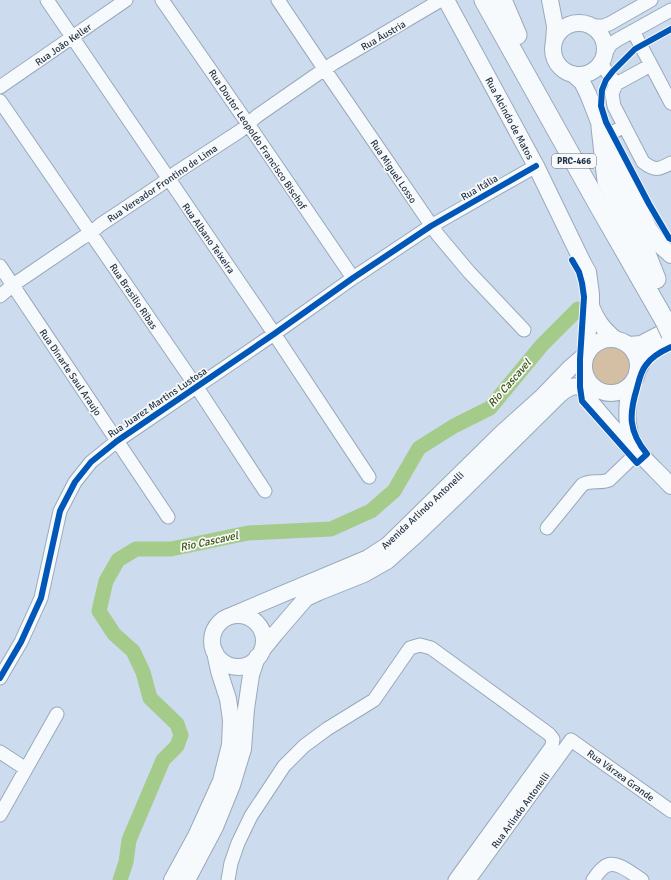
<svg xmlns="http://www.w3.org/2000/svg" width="671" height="880" font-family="Signika,sans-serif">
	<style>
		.green { fill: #d4bea4 }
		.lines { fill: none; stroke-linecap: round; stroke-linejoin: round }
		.river { stroke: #a5cb8b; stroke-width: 15 }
		.minor-casing { stroke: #98a9bb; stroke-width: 15 }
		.major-casing { stroke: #98a9bb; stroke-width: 18 }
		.highway-casing { stroke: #98a9bb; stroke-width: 21 }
		.minor { stroke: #f7fafc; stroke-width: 13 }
		.major { stroke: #f7fafc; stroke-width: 16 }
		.highway { stroke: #f7fafc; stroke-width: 19 }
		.highway-bridge-casing { stroke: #98a9bb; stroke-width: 21; stroke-linecap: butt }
		.highway-bridge { stroke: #f7fafc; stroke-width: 19 }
		.cycleway-casing { stroke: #f9f9f9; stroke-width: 8 }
		.cycleway { stroke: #0057b8; stroke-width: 6 }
		.labels { text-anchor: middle; stroke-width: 3.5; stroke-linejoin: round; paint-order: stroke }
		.shield { fill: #f9f9f9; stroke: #606e7d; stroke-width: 1 }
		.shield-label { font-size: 9px; font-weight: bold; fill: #1e3348 }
		.street-label { font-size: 10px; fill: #1e3348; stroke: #f9f9f9 }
		.water-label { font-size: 11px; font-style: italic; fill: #37550f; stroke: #f9f9f9 }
	</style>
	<rect width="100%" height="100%" fill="#ccdcee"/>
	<path class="green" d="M592 364a21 21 0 1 1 42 0a21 21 0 1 1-42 0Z"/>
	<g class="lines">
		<path class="river" d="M120,880L126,862L129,840L163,760L177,746L181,735L177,724L150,698L143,672L133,651L114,634L99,611L106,581L118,560L136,549H171L248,533L331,529L371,511L394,491L419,448L454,426L490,408L542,345L578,309"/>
		<defs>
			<path id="minor" d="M47,0L267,323L369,477
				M162,0L248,124L353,278
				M278,0L325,70L438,235L469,272L524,330
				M593,26H603L609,24L651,0
				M606,52L611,44L617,40L671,10
				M601,64L616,84L651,65L633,31
				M651,65L671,103
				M616,84L612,94L614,106L643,162C655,171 658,170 671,163
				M0,87L126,0
				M0,101L202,395L265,491
				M601,127L612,133L624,126
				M0,266L168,517
				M0,296L13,285L82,238L91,233L100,225L160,185L177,172L240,131L257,116L316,75L334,63L441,0
				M547,528L582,485C590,479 599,484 609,480L636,454
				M0,678L21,642L41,598L60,511L75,482L91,462L117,441L274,334L353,278L431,226L536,166
				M0,752L26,769
				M0,815L57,714
				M228,880L231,863L238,843L251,816L284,766L304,746L327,729L374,700L410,648L420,645L431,648L549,734L553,739L552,746L455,880
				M469,880L571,740L671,811
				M593,880C596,876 599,871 603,868C614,857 632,874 642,880"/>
			<path id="major" d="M550,0L555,26L554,42
				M553 49a26 26 0 1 1 52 0a26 26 0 1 1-52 0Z
				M573,74L582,82L588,94L610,150L649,229L661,246L671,255
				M591,306C597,321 603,329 615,339
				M584 366a27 27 0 1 1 54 0a27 27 0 1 1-54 0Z
				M629,345L641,344L666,331
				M637,372L646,355L671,339
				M588,382V392L589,400L599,412L632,450
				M630,385C626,410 624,436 642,456C651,466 662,476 671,486
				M212 641a26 26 0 1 1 52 0a26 26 0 1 1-52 0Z
				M228,617L368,558L388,545L502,433L541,398L570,368L585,355L591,306V294L588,272L583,263L536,166L446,0
				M262,650L275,634L306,598L319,592L364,574L387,561L417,534L463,490L559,395C565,390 572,384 580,387L588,382
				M172,880L196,836L221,781L230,745L231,720L228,699L219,671L215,652
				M187,880L215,827L232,785L243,749L246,709L251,675L257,657"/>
			<path id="highway" d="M484,0L598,204L665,321
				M502,0L517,35
				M601,127L607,181L643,246L656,279"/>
		</defs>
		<use href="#minor" class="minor-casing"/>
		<use href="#major" class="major-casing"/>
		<use href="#highway" class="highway-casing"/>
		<use href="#minor" class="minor"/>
		<use href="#major" class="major"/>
		<use href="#highway" class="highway"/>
		<defs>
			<path id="highway-bridge" d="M665,321L671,334"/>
		</defs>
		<use href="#highway-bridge" class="highway-bridge-casing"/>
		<use href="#highway-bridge" class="highway-bridge"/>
		<defs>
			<path id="cycleway" d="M671,29L635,49L613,71L606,80L602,90L601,106L606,122L649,204L669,238L671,239
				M572,260L579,272L582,283L584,297L580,359V387L582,401L637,463L647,454C628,431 629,414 637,388C639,380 641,371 646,365C652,356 662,351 671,347
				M0,678L21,642L41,598L60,511L75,482L91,462L117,441L274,334L353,278L431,226L536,166"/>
		</defs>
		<use href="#cycleway" class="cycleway-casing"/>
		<use href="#cycleway" class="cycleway"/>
	</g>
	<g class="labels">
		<rect class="shield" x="552" y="154" width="44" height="14" rx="3"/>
		<g class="shield-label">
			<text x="574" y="164">PRC-466</text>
		</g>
		<g class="street-label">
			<text transform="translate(383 35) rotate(-30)" y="4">Rua Áustria</text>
			<text transform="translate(63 44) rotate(-35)" y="4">Rua João Keller</text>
			<text transform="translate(510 118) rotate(62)" y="4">Rua Alcindo de Matos</text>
			<text transform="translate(258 139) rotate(56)" y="4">Rua Doutor Leopoldo Francisco Bischof</text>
			<text transform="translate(394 171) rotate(56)" y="4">Rua Miguel Losso</text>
			<text transform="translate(162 183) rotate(-34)" y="4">Rua Vereador Frontino de Lima</text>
			<text transform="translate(479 187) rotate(-30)" y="4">Rua Itália</text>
			<text transform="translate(209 238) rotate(55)" y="4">Rua Albano Teixeira</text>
			<text transform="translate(134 296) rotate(56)" y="4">Rua Brasilio Ribas</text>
			<text transform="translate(71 372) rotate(56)" y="4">Rua Dinarte Saul Araujo</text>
			<text transform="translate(157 402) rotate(-34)" y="4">Rua Juarez Martins Lustosa</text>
			<text transform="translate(422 510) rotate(-43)" y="4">Avenida Arlindo Antonelli</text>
			<text transform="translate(621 775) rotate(36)" y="4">Rua Várzea Grande</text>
			<text transform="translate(520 810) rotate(-54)" y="4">Rua Arlindo Antonelli</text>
		</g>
		<g class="water-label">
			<text transform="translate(509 383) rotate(-49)" y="4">Rio Cascavel</text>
			<text transform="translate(209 541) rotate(-12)" y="4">Rio Cascavel</text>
		</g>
	</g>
</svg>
